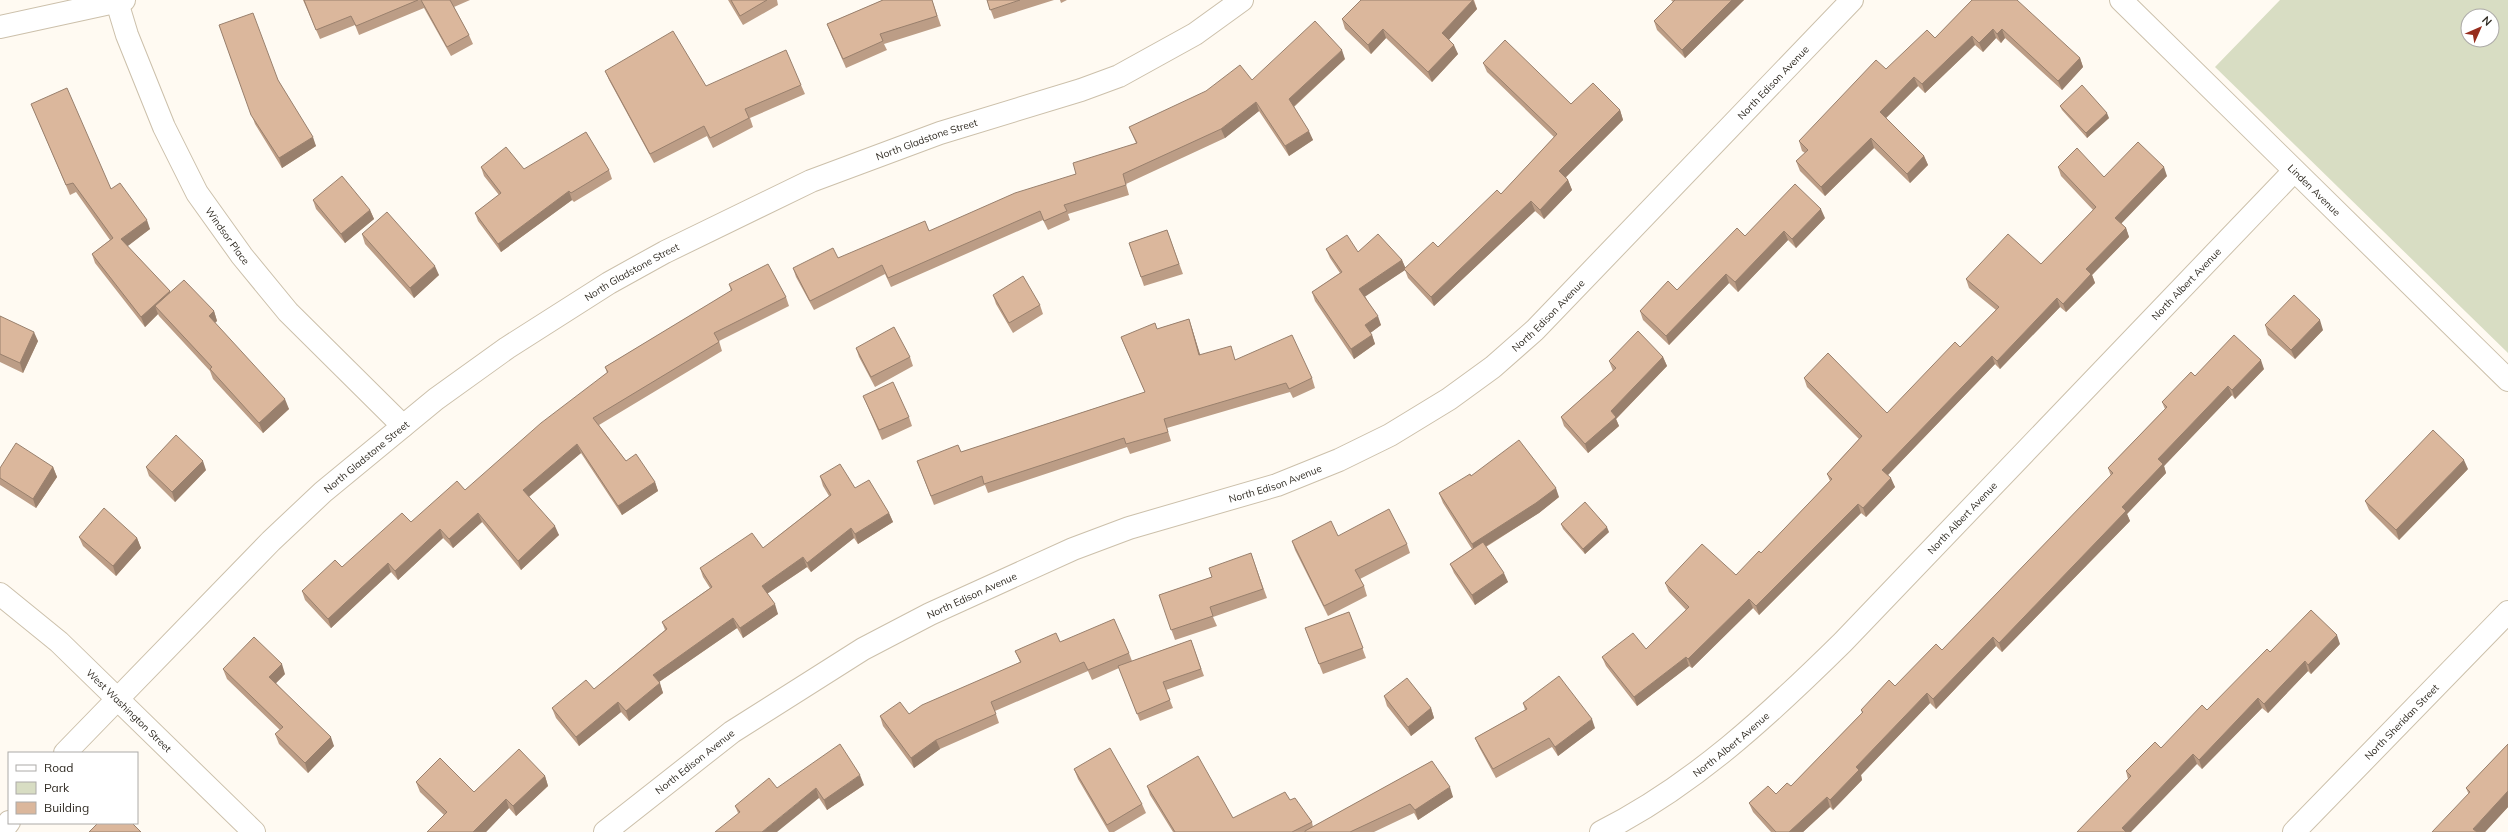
<svg xmlns="http://www.w3.org/2000/svg" width="2508" height="832" font-family="Mulish,sans-serif">
	<style>
		.green { fill: #d8ddc3; fill-rule: evenodd }
		.lines { fill: none; stroke-linecap: round; stroke-linejoin: round }
		.street-casing { stroke: #ccc0ab; stroke-width: 24 }
		.secondary-casing { stroke: #ccc0ab; stroke-width: 24 }
		.street { stroke: #fff; stroke-width: 22 }
		.secondary { stroke: #fff; stroke-width: 22 }
		.wall { fill: #bc9d86 }
		.shaded-wall { fill: #99806d }
		.building { fill: #dbb79c; stroke: #99806d }
		.labels { text-anchor: middle; stroke-width: 3; stroke-linejoin: round; paint-order: stroke }
		.street-label { font-size: 10px; fill: #2f2a22; stroke: #fff }
	</style>
	<rect width="100%" height="100%" fill="#fffaf2"/>
	<path class="green" d="M2280,0H2508V353L2215,67ZM2468,16H2492V40H2468Z"/>
	<g class="lines">
		<defs>
			<g id="street">
				<path id="s1" d="M117,2L127,35L164,127L197,193L242,256L288,312L403,426"/>
				<path d="M0,27L124,0"/>
				<path id="s2" d="M65,753L271,541L323,492L436,399L507,348L609,283L665,252L811,181L940,133L1081,90L1119,76L1195,34L1242,0"/>
				<path d="M1,832L9,822"/>
				<path id="s3" d="M605,832L732,732L863,649L930,614L1073,549L1129,528L1277,485L1339,460L1390,435L1449,399L1493,367L1535,330L1852,0"/>
				<path id="s4" d="M1601,832C1693,786 1770,714 1843,642L2294,171"/>
			</g>
			<g id="secondary">
				<path id="s5" d="M2121,0L2508,380"/>
				<path id="s6" d="M0,594L59,642L254,832"/>
				<path id="s7" d="M2294,832L2508,612"/>
			</g>
		</defs>
		<use href="#street" class="street-casing"/>
		<use href="#secondary" class="secondary-casing"/>
		<use href="#street" class="street"/>
		<use href="#secondary" class="secondary"/>
	</g>
	<path class="wall" d="M303,0H470L454,7L469,35L473,44L451,56L424,8L359,35L355,25L320,39Z
		M728,0H777L778,5L743,25Z
		M883,0H932L941,26L884,44L887,50L846,68L831,34L827,24Z
		M987,0H1054L994,19Z
		M1060,0H1067L1061,3Z
		M1361,0H1474L1477,9L1449,39L1458,54L1432,82L1386,38L1371,54L1345,29L1342,19Z
		M1671,0H1744L1685,58L1657,30L1654,21L1673,2Z
		M1972,0L2080,58L2083,67L2062,90L2005,38L2001,43L1996,38L1983,52L1975,45L1925,93L1918,86L1886,118L1924,156L1928,165L1910,183L1874,148L1825,196L1800,171L1796,161L1805,153L1802,151L1799,141L1886,69L1935,38Z
		M219,25L278,80L316,146L282,168L255,124Z
		M1345,59L1294,107L1313,140L1289,156L1259,111L1225,138L1126,184L1129,195L1068,214L1070,220L1048,230L1043,220L891,287L885,274L814,310L796,277L793,268L838,258L929,231L1076,174L1136,143L1129,127L1252,80Z
		M1483,63L1571,104L1620,110L1623,120L1566,177L1568,180L1572,190L1544,219L1535,211L1434,306L1408,278L1405,270L1365,296L1381,325L1370,333L1372,335L1375,344L1354,359L1315,301L1312,292L1340,273L1330,258L1326,249L1358,252L1402,260L1405,268L1438,247L1501,194L1554,137L1487,72Z
		M605,71L706,86L801,85L805,94L750,118L753,127L713,148L707,136L654,163L609,80Z
		M31,104L111,189L150,229L127,246L170,291V293L214,311L217,321L215,323L289,409L263,433L213,379L210,371L159,316L158,314L145,327L95,263L92,254L110,240L76,192L70,195L35,113Z
		M2060,106L2109,118L2087,138L2062,110Z
		M481,167L524,169L609,170L612,179L574,202L572,200L501,252L478,221L475,213L499,195L484,176Z
		M2058,167L2104,177L2167,176L2121,223L2126,228L2129,237L2092,275L2095,283L2066,312L2060,307L2000,369L1995,364L1888,475L1895,487L1866,517L1861,513L1759,615L1753,608L1692,668L1689,666L1637,706L1606,666L1602,657L1646,649L1686,610L1669,592L1665,583L1736,575L1761,553L1830,481L1827,474L1859,439L1807,387L1804,378L1887,413L1960,347L1996,310L1969,288L1966,279L2041,264L2093,210L2061,176Z
		M313,200L370,210L374,219L345,243L316,209Z
		M1825,218L1796,248L1788,240L1738,292L1729,283L1669,345L1643,320L1640,311L1677,290L1745,236Z
		M1167,230L1183,274L1144,286L1129,243Z
		M362,234L439,275L414,298L365,244Z
		M729,284L786,297L789,306L719,341L722,351L599,425L626,461L655,482L658,491L622,515L581,453L529,497L559,535L521,570L482,522L453,548L443,538L398,580L391,572L331,628L305,600L302,591L342,567L411,522L465,490L607,373L605,367L731,291Z
		M993,295L1040,305L1043,314L1013,333L996,304Z
		M0,316L38,341L23,373L0,362Z
		M1189,319L1200,355L1236,360L1312,378L1315,388L1293,398L1290,392L1167,428L1171,441L1130,454L1127,447L988,493L985,485L934,505L917,461L961,452L1145,392L1125,347L1121,337L1157,329Z
		M2265,325L2323,330L2295,359L2268,335Z
		M856,348L910,357L913,366L875,387L859,357Z
		M1663,357L1667,366L1616,419L1619,426L1588,453L1564,426L1561,417L1613,371L1609,361Z
		M2264,369L2235,399L2232,395L2164,466L2166,473L2127,514L2130,521L2002,652L1996,646L1936,709L1930,703L1861,775L1862,780L1833,810L1830,807L1803,832H1771L1753,812L1749,803L1776,794L1791,786L1862,713L1861,710L1895,686L1942,650L2111,476L2108,468L2165,409L2162,402L2195,376Z
		M863,396L909,417L912,426L882,440L867,405Z
		M53,467L57,477L36,508L0,485V468Z
		M146,467L206,470L175,502L149,476Z
		M2468,469L2399,540L2369,510L2365,501Z
		M820,476L855,488L889,513L893,522L858,544L854,538L811,572L807,567L767,594L778,614L743,638L737,628L659,682L663,693L629,721L621,712L579,746L556,718L552,708L594,689L665,630L662,622L710,588L703,577L700,568L763,548L829,496L823,486Z
		M1471,476L1559,497L1539,513L1486,547L1508,582L1475,605L1454,573L1450,564L1472,549L1443,503L1439,493Z
		M1561,524L1609,532L1585,554L1563,529Z
		M1338,536L1407,544L1410,553L1360,579L1364,586L1367,596L1328,616L1295,550L1292,541Z
		M79,537L137,538L141,548L116,576L83,546Z
		M1251,553L1267,598L1213,617L1217,626L1175,640L1159,595L1212,577Z
		M1349,612L1366,658L1323,674L1305,628Z
		M1191,640L1204,676L1166,690L1173,708L1140,721L1119,668L1092,680L1088,671L995,711L999,723L940,749L914,768L883,726L880,716L909,714L1020,662L1015,651L1060,642L1129,653L1132,661Z
		M2340,644L2311,674L2308,671L2268,713L2262,708L2202,769L2197,764L2128,779L2126,771L2161,748L2207,710Z
		M223,669L285,674L276,683L334,746L308,773L279,744L275,734L280,730L227,679Z
		M1384,696L1431,708L1434,718L1411,736L1387,706Z
		M1523,703L1595,728L1558,756L1552,747L1496,778L1479,747L1475,738L1525,710Z
		M2508,744V807L2485,832L2466,788Z
		M1432,761L1453,797L1418,820L1414,813L1374,832H1173L1150,795L1147,786L1233,818L1290,800L1312,822L1313,827Z
		M1074,769L1142,804L1146,813L1114,832H1109L1078,779Z
		M545,776L548,786L516,816L509,808L486,832H427L444,815L420,792L416,782L474,792Z
		M864,785L827,810L819,798L738,813L735,806L777,788Z"/>
	<path class="shaded-wall" d="M1473,0L1477,9L1446,43L1442,33Z
		M1732,0H1744L1685,58L1682,50Z
		M1383,29L1386,38L1371,54L1368,45Z
		M1993,29L1996,38L1983,52L1979,43Z
		M2002,29L2005,38L2001,43L1997,34Z
		M1972,36L1975,45L1925,93L1922,84Z
		M1454,45L1458,54L1432,82L1428,72Z
		M1342,50L1345,59L1292,108L1289,99Z
		M2080,58L2083,67L2062,90L2058,81Z
		M1914,77L1918,86L1883,121L1880,112Z
		M1256,102L1259,111L1225,138L1221,129Z
		M1620,110L1623,120L1562,181L1559,171Z
		M2107,113L2109,118L2087,138L2086,133Z
		M1309,131L1313,140L1289,156L1285,146Z
		M313,137L316,146L282,168L279,158Z
		M1871,138L1874,148L1825,196L1821,187Z
		M1924,156L1928,165L1910,183L1907,174Z
		M2164,167L2167,176L2119,226L2115,218Z
		M1568,180L1572,190L1544,219L1540,210Z
		M569,191L572,200L501,252L498,244Z
		M1531,201L1535,211L1434,306L1431,297Z
		M1821,209L1825,218L1796,248L1792,239Z
		M370,210L374,219L345,243L341,234Z
		M147,220L150,229L124,249L121,239Z
		M2126,228L2129,237L2092,275L2095,283L2066,312L2063,304L2086,269Z
		M1784,231L1788,240L1738,292L1735,282Z
		M1402,260L1406,269H1404L1405,270L1363,298L1359,289Z
		M435,266L439,275L414,298L410,288Z
		M1726,274L1729,283L1669,345L1666,336Z
		M170,291L173,301L155,306L158,314L145,327L141,317Z
		M2057,298L2060,307L2000,369L1997,361Z
		M214,311L217,321L212,325L209,316Z
		M1378,316L1381,325L1369,334L1365,325Z
		M1189,319L1192,328L1203,364L1199,355Z
		M2320,320L2323,330L2295,359L2291,350Z
		M34,332L38,341L23,373L20,363Z
		M1372,335L1375,344L1354,359L1351,349Z
		M1992,356L1995,364L1885,478L1882,470Z
		M1663,357L1667,366L1616,419L1619,426L1588,453L1585,444L1611,411Z
		M2261,360L2264,369L2235,399L2232,390Z
		M2228,386L2232,395L2164,466L2166,473L2127,514L2130,521L2002,652L1999,643L2122,507L2158,459Z
		M285,399L289,409L263,433L259,423Z
		M577,444L581,453L526,499L523,490Z
		M2464,460L2468,469L2399,540L2396,530Z
		M203,461L206,470L175,502L172,492Z
		M53,467L57,477L36,508L33,499Z
		M1891,478L1895,487L1866,517L1863,508Z
		M655,482L658,491L622,515L618,506Z
		M1556,488L1559,497L1539,513L1475,553L1472,544Z
		M1858,504L1861,513L1759,615L1756,606Z
		M478,513L482,522L453,548L449,539Z
		M889,513L893,522L858,544L855,534Z
		M555,526L559,535L521,570L518,561Z
		M1607,527L1609,532L1585,554L1583,549Z
		M851,528L854,538L811,572L807,563Z
		M440,529L443,538L398,580L395,571Z
		M137,538L141,548L116,576L113,566Z
		M803,557L807,567L765,595L762,586Z
		M388,563L391,572L331,628L328,619Z
		M1504,573L1508,582L1475,605L1472,595Z
		M1749,599L1753,608L1692,668L1688,659Z
		M775,604L778,614L743,638L740,628Z
		M733,618L737,628L656,684L653,675Z
		M2337,635L2340,644L2311,674L2308,665Z
		M1993,637L1996,646L1936,709L1933,699Z
		M1686,657L1689,666L1637,706L1634,697Z
		M2305,661L2308,671L2268,713L2264,704Z
		M282,664L285,674L273,686L269,677Z
		M660,683L663,693L629,721L626,711Z
		M1927,693L1930,703L1861,775L1862,780L1833,810L1830,800L1856,767Z
		M2258,698L2262,708L2202,769L2199,760Z
		M618,702L621,712L579,746L576,737Z
		M1431,708L1434,718L1411,736L1408,727Z
		M1592,719L1595,728L1558,756L1555,747Z
		M331,737L334,746L308,773L305,763Z
		M936,740L940,749L914,768L911,758Z
		M2193,754L2197,764L2131,832H2123L2122,828Z
		M860,775L864,785L827,810L824,800Z
		M545,776L548,786L516,816L513,806Z
		M1450,787L1453,797L1418,820L1415,810Z
		M816,788L819,798L777,832H762Z
		M2508,791V807L2485,832H2474L2473,829Z
		M1827,797L1830,807L1803,832H1789Z
		M506,799L509,808L486,832H473Z"/>
	<path class="building" d="M304,0H418L356,26L351,16L316,30Z
		M421,0H450L469,35L447,47Z
		M731,0H767L740,16Z
		M883,0H932L937,16L880,34L883,41L843,59L827,24Z
		M987,0H1020L990,10Z
		M1361,0H1473L1442,33L1454,45L1428,72L1383,29L1368,45L1342,19Z
		M1675,0H1732L1682,50L1654,21Z
		M1972,0H2017L2080,58L2058,81L2002,29L1997,34L1993,29L1979,43L1972,36L1922,84L1914,77L1880,112L1924,156L1907,174L1871,138L1821,187L1796,161L1808,150L1799,141L1876,60L1886,69L1927,30L1935,38Z
		M253,13L278,80L313,137L279,158L251,115L219,25Z
		M1315,21L1342,50L1289,99L1309,131L1285,146L1256,102L1221,129L1123,174L1126,185L1064,205L1067,211L1044,221L1040,211L888,278L882,265L810,301L793,268L833,248L838,258L925,221L929,231L1015,193L1076,174L1073,163L1137,143L1129,127L1206,91L1240,65L1252,80Z
		M673,31L706,86L786,50L801,85L745,109L749,118L710,138L704,126L650,154L605,71Z
		M1505,40L1571,104L1593,83L1620,110L1559,171L1568,180L1540,210L1531,201L1431,297L1404,269L1433,242L1438,247L1497,190L1501,194L1557,134L1483,63Z
		M2082,85L2107,113L2086,133L2060,106Z
		M67,88L111,189L120,183L147,220L121,239L170,291L141,317L92,254L113,238L73,183L66,185L31,104Z
		M586,132L609,170L571,193L569,191L498,244L475,213L501,193L481,167L506,147L524,169Z
		M2138,142L2164,167L2115,218L2126,228L2086,269L2091,274L2063,304L2057,298L1997,361L1992,356L1882,470L1891,478L1863,508L1858,504L1756,606L1749,599L1688,659L1686,657L1634,697L1602,657L1633,633L1646,649L1689,607L1665,583L1702,544L1736,575L1759,551L1761,553L1832,479L1827,474L1862,436L1804,378L1828,353L1887,413L1955,342L1960,347L1999,307L1966,279L2008,234L2041,264L2096,207L2058,167L2077,148L2104,177Z
		M342,176L370,210L341,234L313,200Z
		M1795,184L1821,209L1792,239L1784,231L1735,282L1726,274L1666,336L1640,311L1668,281L1677,290L1737,228L1745,236Z
		M387,212L435,266L410,288L362,234Z
		M1167,230L1179,264L1141,277L1129,243Z
		M1378,234L1402,260L1359,289L1378,316L1365,325L1372,335L1351,349L1312,292L1342,272L1326,249L1347,235L1358,252Z
		M768,264L786,297L714,333L719,342L593,418L626,461L636,454L655,482L618,506L577,444L523,490L555,526L518,561L478,513L449,539L440,529L395,571L388,563L328,619L302,591L335,560L342,567L402,513L411,522L457,481L465,490L541,423L608,372L605,367L732,290L729,284Z
		M1023,276L1040,305L1009,323L993,295Z
		M184,280L214,311L209,316L285,399L259,423L210,369L212,367L155,306Z
		M2294,295L2320,320L2291,350L2265,325Z
		M0,316L34,332L20,363L0,354Z
		M1189,319L1199,355L1231,346L1235,360L1292,335L1312,378L1289,389L1286,383L1164,419L1168,432L1126,444L1124,438L984,484L982,476L931,496L917,461L958,445L961,452L1145,392L1121,337L1155,323L1157,329Z
		M894,327L910,357L871,377L856,348Z
		M1638,331L1663,357L1611,411L1616,417L1585,444L1561,417L1616,368L1609,361Z
		M2234,335L2261,360L2232,390L2228,386L2158,459L2163,464L2122,507L2126,511L1999,643L1993,637L1933,699L1927,693L1856,767L1859,770L1830,800L1827,797L1789,832H1776L1749,803L1768,786L1776,794L1787,783L1791,786L1863,712L1861,710L1889,680L1895,686L1936,644L1942,650L2113,473L2108,468L2167,407L2162,402L2191,372L2195,376Z
		M893,382L909,417L879,430L863,396Z
		M2433,430L2464,460L2396,530L2365,501Z
		M176,435L203,461L172,492L146,467Z
		M1519,440L1556,488L1536,503L1472,544L1439,493L1470,474L1471,476Z
		M16,443L53,467L33,499L0,478V468Z
		M840,464L855,488L869,480L889,513L855,534L851,528L807,563L803,557L762,586L775,604L740,628L733,618L653,675L660,683L626,711L618,702L576,737L552,708L586,680L594,689L667,629L662,622L712,587L700,568L752,533L763,548L831,495L820,476Z
		M1585,502L1607,527L1583,549L1561,524Z
		M104,508L137,538L113,566L79,537Z
		M1389,509L1407,544L1355,570L1364,586L1324,606L1292,541L1331,521L1338,536Z
		M1483,542L1504,573L1472,595L1450,564Z
		M1251,553L1263,589L1210,607L1213,616L1171,630L1159,595L1212,577L1209,568Z
		M2311,610L2337,635L2308,665L2305,661L2264,704L2258,698L2199,760L2193,754L2122,828L2126,832H2077L2131,776L2126,771L2155,742L2161,748L2202,705L2207,710L2267,649L2270,652Z
		M1349,612L1363,648L1319,664L1305,628Z
		M1114,619L1129,653L1088,670L1084,662L991,702L996,714L936,740L911,758L880,716L900,702L909,714L922,705L1021,662L1015,651L1056,633L1060,642Z
		M254,637L282,664L269,677L331,737L305,763L275,734L283,727L223,669Z
		M1191,640L1201,669L1163,682L1170,700L1137,714L1118,666Z
		M1559,676L1592,719L1555,747L1549,738L1493,769L1475,738L1527,709L1523,703Z
		M1407,678L1431,708L1408,727L1384,696Z
		M840,744L860,775L824,800L816,788L762,832H715L740,812L735,806L769,778L777,788Z
		M2508,744V791L2473,829L2477,832H2432L2470,792L2466,788Z
		M1110,748L1142,804L1107,825L1074,769Z
		M519,749L545,776L513,806L506,799L473,832H427L447,812L416,782L440,758L474,792Z
		M1198,756L1233,818L1285,792L1290,800L1295,798L1312,822L1292,832H1175L1147,786Z
		M1432,761L1450,787L1415,810L1410,804L1350,832H1305V831Z
		M98,823H132L141,832H89Z"/>
	<g class="labels">
		<g class="street-label">
			<text dy="4" stroke="none"><textPath href="#s3" startOffset="1410">North Edison Avenue</textPath></text>
			<text dy="4" stroke="none"><textPath href="#s2" startOffset="1071">North Gladstone Street</textPath></text>
			<text dy="4" stroke="none"><textPath href="#s5" startOffset="271">Linden Avenue</textPath></text>
			<text dy="4" stroke="none"><textPath href="#s1" startOffset="260">Windsor Place</textPath></text>
			<text dy="4" stroke="none"><textPath href="#s2" startOffset="747">North Gladstone Street</textPath></text>
			<text dy="4" stroke="none"><textPath href="#s4" startOffset="805">North Albert Avenue</textPath></text>
			<text dy="4" stroke="none"><textPath href="#s3" startOffset="1086">North Edison Avenue</textPath></text>
			<text dy="4" stroke="none"><textPath href="#s2" startOffset="423">North Gladstone Street</textPath></text>
			<text dy="4" stroke="none"><textPath href="#s3" startOffset="762">North Edison Avenue</textPath></text>
			<text dy="4" stroke="none"><textPath href="#s4" startOffset="481">North Albert Avenue</textPath></text>
			<text dy="4" stroke="none"><textPath href="#s3" startOffset="438">North Edison Avenue</textPath></text>
			<text dy="4" stroke="none"><textPath href="#s6" startOffset="174">West Washington Street</textPath></text>
			<text dy="4" stroke="none"><textPath href="#s7" startOffset="154">North Sheridan Street</textPath></text>
			<text dy="4" stroke="none"><textPath href="#s4" startOffset="157">North Albert Avenue</textPath></text>
			<text dy="4" stroke="none"><textPath href="#s3" startOffset="114">North Edison Avenue</textPath></text>
		</g>
	</g>
	<rect x="8" y="752" width="130" height="72" fill="#ffffff" stroke="#acaaa7"/>
	<rect x="16" y="765" width="20" height="6" fill="#ffffff" stroke="#acaaa7"/>
	<text x="44" y="772" font-size="12" fill="#2f2a22">Road</text>
	<rect x="16" y="782" width="20" height="12" fill="#d8ddc3" stroke="#acaaa7"/>
	<text x="44" y="792" font-size="12" fill="#2f2a22">Park</text>
	<rect x="16" y="802" width="20" height="12" fill="#dbb79c" stroke="#acaaa7"/>
	<text x="44" y="812" font-size="12" fill="#2f2a22">Building</text>
	<g transform="translate(2480 28) rotate(45)"><circle r="19" fill="#ffffff" stroke="#acaaa7"/>
	<path d="M0-3L7 15L0 10L-7 15Z" fill="#972d1d"/>
	<text y="-6" font-size="11" font-weight="bold" text-anchor="middle" fill="#2f2a22">N</text>
	</g>
</svg>
